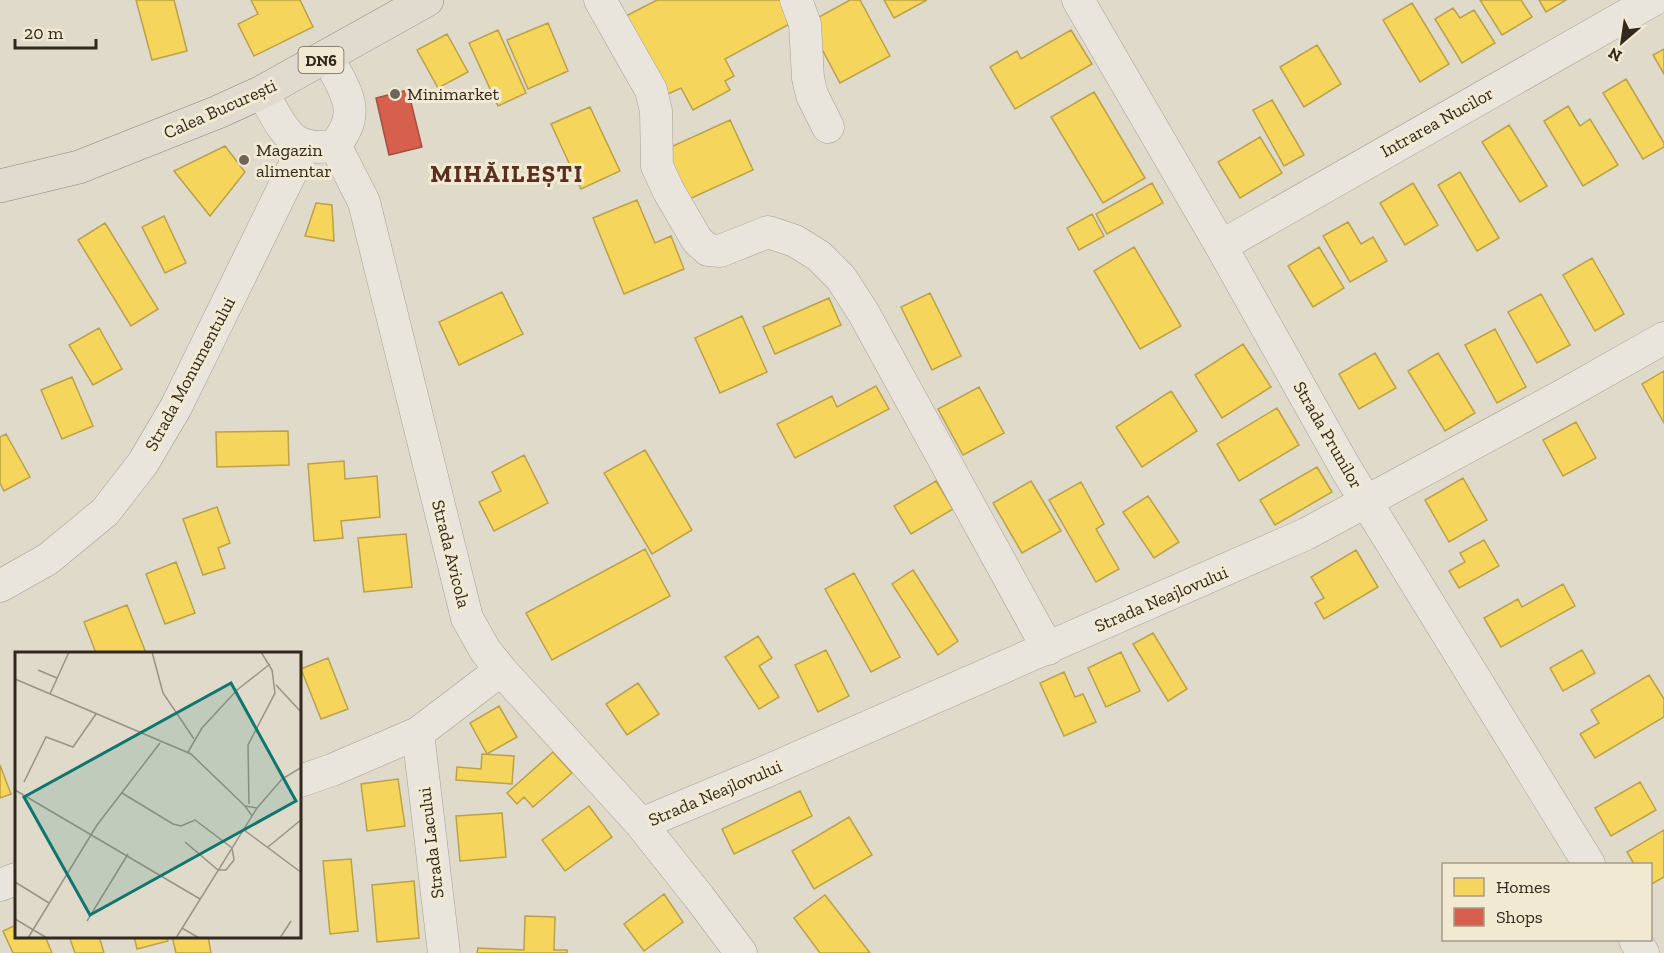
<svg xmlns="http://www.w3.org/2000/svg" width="1664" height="953" font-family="'Zilla Slab',serif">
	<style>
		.homes { fill: #f6d55c; stroke: #bba149; stroke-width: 1.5 }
		.shops { fill: #d6604d; stroke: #a54f3f; stroke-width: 1.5 }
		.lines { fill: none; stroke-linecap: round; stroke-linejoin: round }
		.minor-casing { stroke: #a59f94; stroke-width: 33 }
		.major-casing { stroke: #8b857b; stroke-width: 34 }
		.minor { stroke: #e9e5dc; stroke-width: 32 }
		.major { stroke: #e0dbce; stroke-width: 33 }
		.poi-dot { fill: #6f665b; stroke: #f1e9d1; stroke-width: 2 }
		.labels { text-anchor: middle; stroke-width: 6; stroke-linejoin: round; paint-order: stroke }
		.shield { fill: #f1e9d1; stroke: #6b6254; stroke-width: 1.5 }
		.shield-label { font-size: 16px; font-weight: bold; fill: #32281e }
		.poi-label { font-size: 18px; fill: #32281e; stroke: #f1e9d1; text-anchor: start }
		.street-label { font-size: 18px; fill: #32281e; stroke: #f1e9d1 }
		.district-label { font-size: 24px; font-weight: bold; letter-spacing: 1.5px; fill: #5a2f22; stroke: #f1e9d1 }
		.inset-road { fill: none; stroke: #9a9386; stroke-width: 1.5 }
		.view { fill: #0f766e; fill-opacity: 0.15; stroke: #0f766e; stroke-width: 3 }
		.inset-edge { fill: none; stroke: #32281e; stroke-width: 3 }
	</style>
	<rect width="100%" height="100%" fill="#e0dacb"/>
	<path class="homes" d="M136,0H174L187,51L152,60Z
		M251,0H300L313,27L254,56L238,24L258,14Z
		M657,0H783L795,21L725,59L734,76L725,81L730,90L693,110L681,88L668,94L626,16Z
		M850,0H860L890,56L840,83L808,23Z
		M884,0H927L894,18Z
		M1480,0H1521L1532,17L1502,35Z
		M1539,0H1566L1546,12Z
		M1412,3L1449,64L1420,82L1383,20Z
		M1453,8L1460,18L1474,10L1495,43L1462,63L1435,19Z
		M548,23L568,71L528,89L507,40Z
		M498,30L526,93L498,106L469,43Z
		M1071,30L1092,64L1015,109L990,67L1017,51L1021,59Z
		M447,34L468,72L438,88L417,50Z
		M1317,45L1341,84L1304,107L1280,67Z
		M1664,49V74L1653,55Z
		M1626,79L1664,143V147L1643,159L1603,93Z
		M1094,92L1145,178L1103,203L1051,117Z
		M1272,100L1304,155L1284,166L1253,110Z
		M1568,106L1580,126L1590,119L1618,165L1583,186L1544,121Z
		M590,107L620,171L581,189L551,124Z
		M730,120L753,170L685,201L662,151Z
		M1509,125L1547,186L1520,202L1482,142Z
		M1260,137L1282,173L1240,198L1218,162Z
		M225,146L245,172L210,216L174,171Z
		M1460,172L1499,238L1477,251L1438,185Z
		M1152,183L1163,203L1107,234L1096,214Z
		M1413,183L1438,225L1405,245L1380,203Z
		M637,200L655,243L671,236L684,269L624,294L593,218Z
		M316,203L332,205L334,241L305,236Z
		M1092,214L1104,236L1079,250L1067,228Z
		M164,216L186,263L165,273L142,227Z
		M1348,222L1361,244L1373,237L1387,261L1350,282L1323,236Z
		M105,223L158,309L131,326L78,240Z
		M1134,247L1181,326L1140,349L1094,271Z
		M1319,247L1344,288L1313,307L1288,266Z
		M1592,258L1624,314L1595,331L1563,275Z
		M502,292L523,334L459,365L439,322Z
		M930,293L961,356L932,370L901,307Z
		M1541,294L1570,345L1537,363L1508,312Z
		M829,298L841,325L775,354L763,327Z
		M742,316L767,372L720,393L695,338Z
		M99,328L122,369L93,385L69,345Z
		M1495,329L1526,387L1497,403L1465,345Z
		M1243,344L1271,387L1222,418L1195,375Z
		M1375,353L1396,388L1359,409L1339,374Z
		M1438,353L1475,413L1445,431L1408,371Z
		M1664,371V423L1642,384Z
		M72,377L93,426L62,439L41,390Z
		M876,386L889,409L795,458L777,424L832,396L837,407Z
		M979,387L1004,433L963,455L938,409Z
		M1171,391L1197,431L1142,467L1116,427Z
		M1277,408L1299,445L1239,481L1217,444Z
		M1576,422L1596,458L1563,476L1543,440Z
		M288,431L289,465L217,467L216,432Z
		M6,434L30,477L4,491L0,483V437Z
		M645,450L692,530L652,554L604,473Z
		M524,455L548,503L494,531L479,502L501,491L492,472Z
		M344,461L345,479L377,476L380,517L341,521L343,538L314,541L308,464Z
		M1317,467L1332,492L1275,525L1260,500Z
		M1463,478L1487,520L1449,542L1425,500Z
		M936,481L953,509L911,534L894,506Z
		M1031,481L1061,531L1022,553L993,503Z
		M1081,482L1104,524L1096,529L1119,569L1096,582L1049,500Z
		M1148,496L1179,542L1154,558L1123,512Z
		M217,507L230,543L218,548L225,568L203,575L183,519Z
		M406,534L412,587L364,592L358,538Z
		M1484,540L1499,566L1459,588L1449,571L1465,562L1460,553Z
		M645,549L670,596L552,660L526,613Z
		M1356,550L1378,587L1324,619L1315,603L1324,598L1311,577Z
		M176,562L195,613L165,624L146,574Z
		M913,570L958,641L938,655L892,584Z
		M854,573L900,657L871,672L825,589Z
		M1563,584L1575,606L1501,647L1484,618L1518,599L1522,607Z
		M127,605L146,653H96L84,622Z
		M1153,633L1187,689L1168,701L1133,644Z
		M758,636L772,658L759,666L779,697L759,709L725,657Z
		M826,650L849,696L818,712L795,665Z
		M1582,650L1595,673L1563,691L1550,668Z
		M1121,652L1140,691L1106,707L1088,668Z
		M328,658L348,709L321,719L301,669Z
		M1064,672L1075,697L1083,694L1096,722L1064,736L1040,683Z
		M1649,675L1664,699V717L1595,758L1580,734L1599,723L1591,710Z
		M638,683L659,714L627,735L606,704Z
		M499,706L517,737L487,754L470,723Z
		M553,752L572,773L533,807L524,797L517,804L507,793Z
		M482,754L514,756L512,784L456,780L457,767L481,769Z
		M0,765L11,794L0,798Z
		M398,779L405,826L367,831L361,784Z
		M1640,782L1656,810L1611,836L1595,808Z
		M800,791L812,816L734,854L722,829Z
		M589,806L612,837L565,871L542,840Z
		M502,813L506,857L460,861L456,816Z
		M849,817L872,855L814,889L792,851Z
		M1664,830V877L1650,885V864H1634L1627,852Z
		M351,859L358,931L330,934L323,861Z
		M414,881L419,938L377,942L372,885Z
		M664,894L683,922L644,951L624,924Z
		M825,895L870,953H820L794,918Z
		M525,916L555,917L554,950H567V953H477L478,948L524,950Z
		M16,925V936H45L52,953H13L3,931Z
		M69,936H99L104,953H75Z
		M134,936H167L168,941L137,949Z
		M172,936H208L211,953H176Z"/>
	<path class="shops" d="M408,90L422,147L389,155L376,98Z"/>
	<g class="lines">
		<defs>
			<path id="minor" d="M600,0L651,90L656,111L657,166L668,190L697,240L708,250L720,251L768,232L795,241L819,256L841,278L863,312L1048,649
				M796,0L805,24L808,78L812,95L828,127
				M1078,0L1221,246L1346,469L1589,864
				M262,92C282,125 289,155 335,145C364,111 344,90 327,56
				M335,145L364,202L467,618L485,650L501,670L641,824L699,897L741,953
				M1221,246L1653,0
				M0,586L48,559L105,512L143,463L176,407L304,146
				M418,733L444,953
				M300,781L332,770L418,733L501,670
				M641,824L765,772L1306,534L1565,394L1664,338
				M0,885L16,879
				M1635,940L1643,953"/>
			<path id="major" d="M0,186L79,167L218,112L262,92L427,0"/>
		</defs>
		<use href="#minor" class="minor-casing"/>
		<use href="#major" class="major-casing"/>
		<use href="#minor" class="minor"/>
		<use href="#major" class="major"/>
	</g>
	<g class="poi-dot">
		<circle cx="395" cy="94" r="6"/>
		<circle cx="244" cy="160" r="6"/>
	</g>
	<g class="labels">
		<rect class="shield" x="298.5" y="47" width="45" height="26" rx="4.5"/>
		<g class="shield-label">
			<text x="321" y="66">DN6</text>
		</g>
		<g class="poi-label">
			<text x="407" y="100">Minimarket</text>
			<text x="256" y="156">Magazin<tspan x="256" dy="21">alimentar</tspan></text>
		</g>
		<g class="street-label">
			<text transform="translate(220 109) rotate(-24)" y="6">Calea București</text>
			<text transform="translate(1437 122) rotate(-29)" y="6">Intrarea Nucilor</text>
			<text transform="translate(190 374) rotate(-62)" y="6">Strada Monumentului</text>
			<text transform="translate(1328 435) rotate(60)" y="6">Strada Prunilor</text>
			<text transform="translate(451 554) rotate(76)" y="6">Strada Avicola</text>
			<text transform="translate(1161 599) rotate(-23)" y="6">Strada Neajlovului</text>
			<text transform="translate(715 793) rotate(-23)" y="6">Strada Neajlovului</text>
			<text transform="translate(431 843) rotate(-97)" y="6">Strada Lacului</text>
		</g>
		<g class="district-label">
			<text x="507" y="182">MIHĂILEȘTI</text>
		</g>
	</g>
	<g transform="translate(15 652)">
		<rect width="286" height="286" fill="#e0dacb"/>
		<path class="inset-road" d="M137,0L148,41L179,87M23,18L42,26M0,27L176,102L230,154M261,33L287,61M35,42L54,0M173,100L187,76L222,38L255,12M9,130L31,85L58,95L81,62M0,138L185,247M107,141L158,172L166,174L180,168L217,196L219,208L211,218H203L170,190M234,152L233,93L260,41L257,18L246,0M237,164L230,154L242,156M229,178L287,221M253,195L287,167M0,230L34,251M0,267L32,286M72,269L113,202M167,276L184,286M13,286L82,173L145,91M161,286L242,156L267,127L287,115M265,286L276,269"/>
		<path class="view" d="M216,31L281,149L75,263L9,145Z"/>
		<rect width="286" height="286" class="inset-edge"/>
	</g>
	<rect x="1442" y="863" width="210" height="78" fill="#f1e9d1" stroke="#a59c89" stroke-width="1.5"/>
	<rect x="1454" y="878" width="30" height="18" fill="#f6d55c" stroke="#a59c89" stroke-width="1.5"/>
	<text x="1496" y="893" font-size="18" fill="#32281e">Homes</text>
	<rect x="1454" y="908" width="30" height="18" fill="#d6604d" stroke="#a59c89" stroke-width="1.5"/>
	<text x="1496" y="923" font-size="18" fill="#32281e">Shops</text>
	<g transform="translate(1622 42) rotate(209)" stroke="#f1e9d1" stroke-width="4.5" paint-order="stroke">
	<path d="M0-4.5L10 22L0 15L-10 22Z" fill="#32281e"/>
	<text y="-9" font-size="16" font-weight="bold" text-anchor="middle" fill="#32281e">N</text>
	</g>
	<path d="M15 39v9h81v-9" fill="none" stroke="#32281e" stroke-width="3"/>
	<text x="24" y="39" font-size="18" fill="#32281e" stroke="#f1e9d1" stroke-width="4.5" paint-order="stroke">20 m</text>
</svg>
